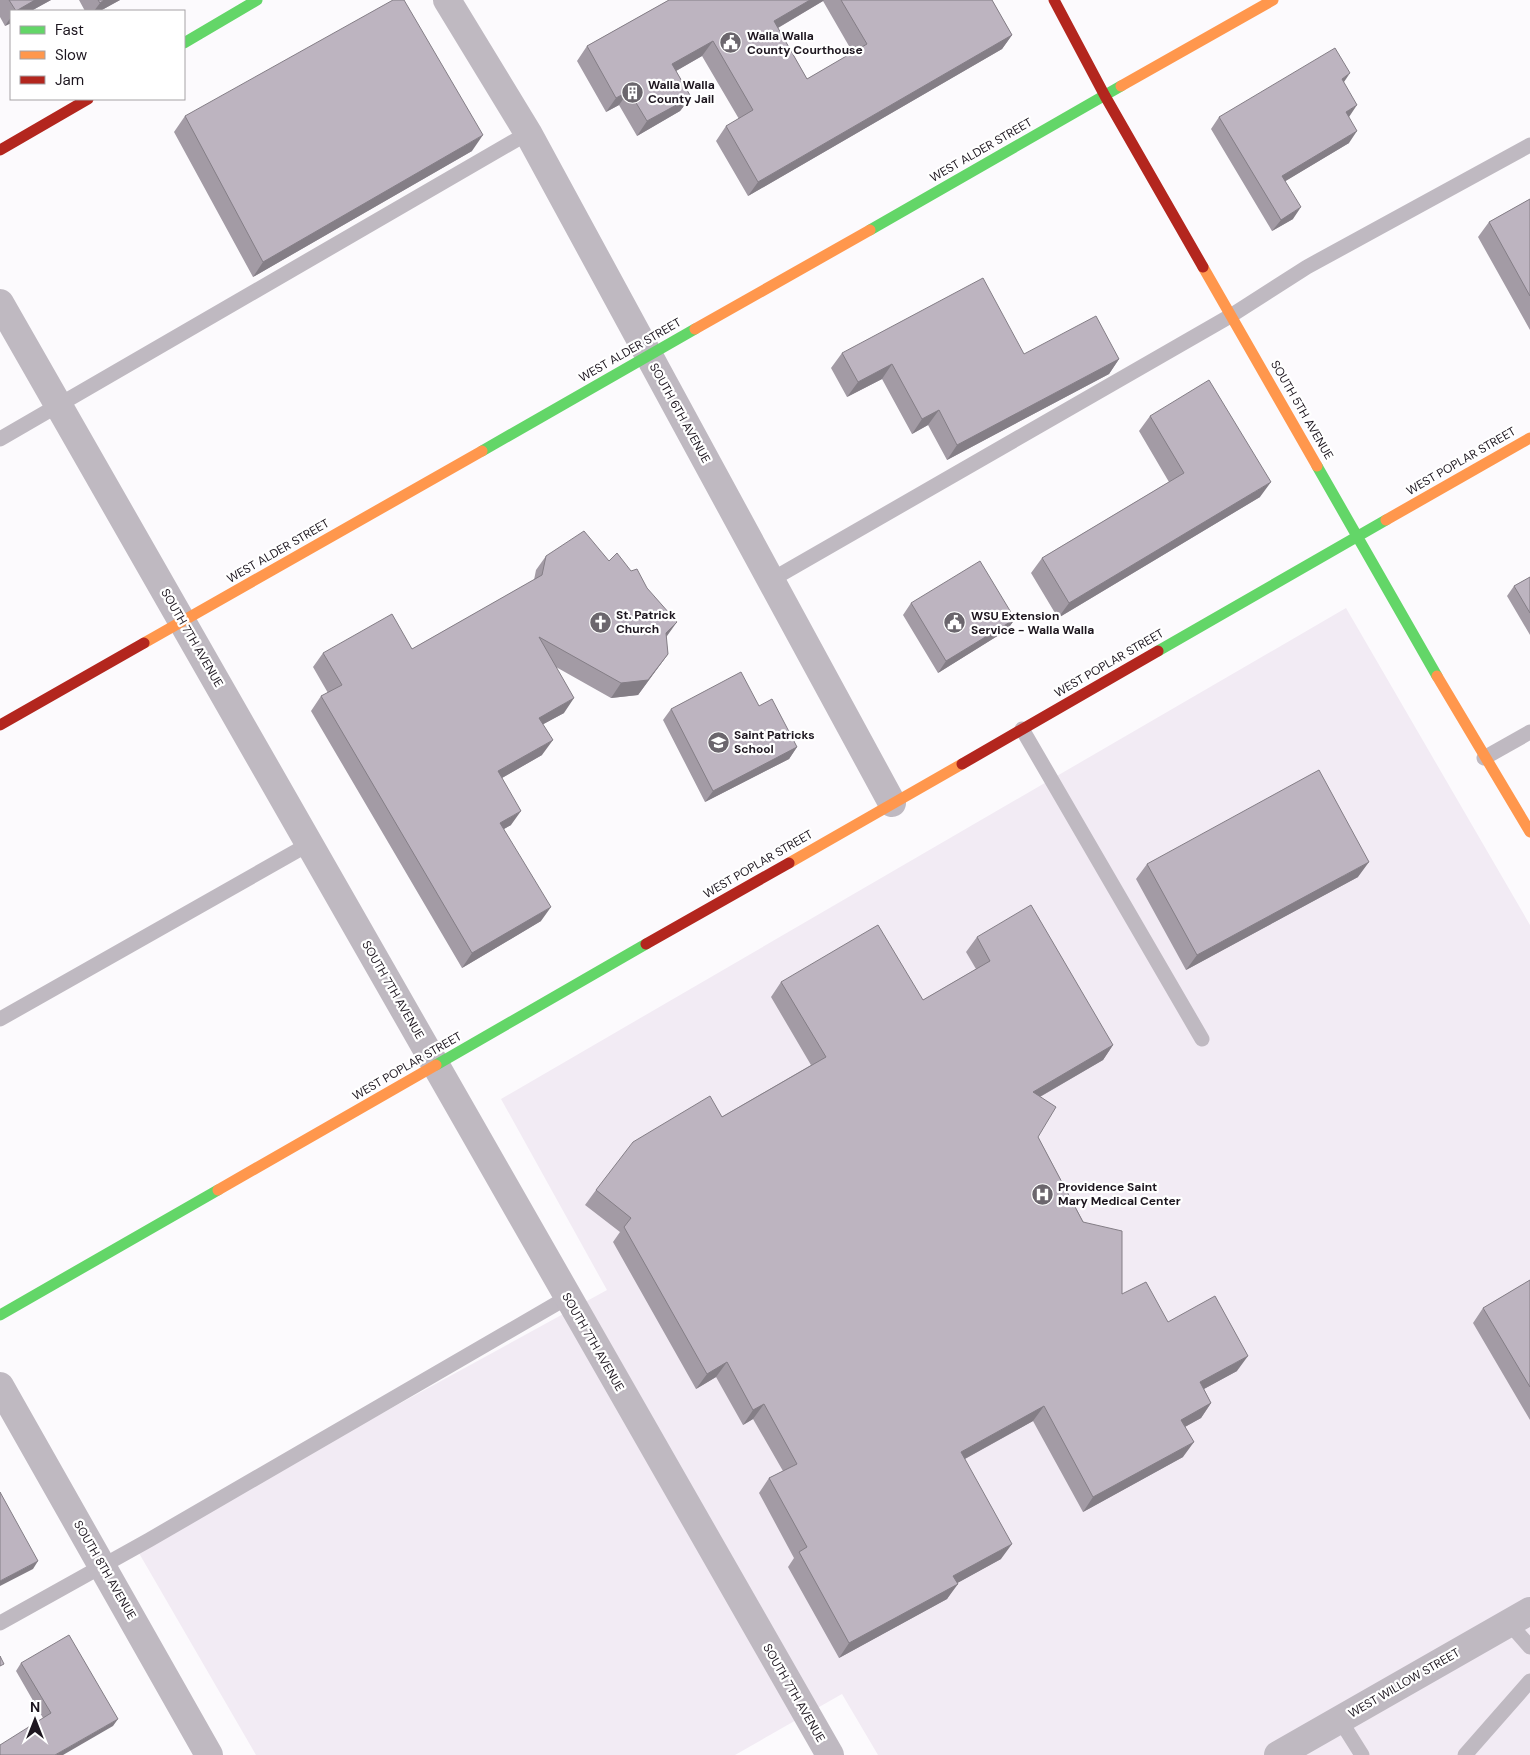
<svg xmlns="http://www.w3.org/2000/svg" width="1530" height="1755" font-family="'DM Sans',sans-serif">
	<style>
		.built { fill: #f2ebf4 }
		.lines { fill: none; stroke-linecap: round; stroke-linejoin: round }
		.lane { stroke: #bfb9c1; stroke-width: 15 }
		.street { stroke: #bfb9c1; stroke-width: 28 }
		.fast { stroke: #63d668; stroke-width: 11 }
		.slow { stroke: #ff974d; stroke-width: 11 }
		.jam { stroke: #b3261e; stroke-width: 11 }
		.wall { fill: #a39ba5; fill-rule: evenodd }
		.shaded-wall { fill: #847e86 }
		.building { fill: #bdb4c0; stroke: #847e86 }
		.labels { text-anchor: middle; stroke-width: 4.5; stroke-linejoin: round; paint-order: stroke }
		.poi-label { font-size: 12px; font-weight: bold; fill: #1d161f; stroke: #fff; text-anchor: start }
		.street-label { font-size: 12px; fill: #1d161f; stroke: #fff }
	</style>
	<rect width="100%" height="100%" fill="#fcfafd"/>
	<path class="built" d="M1346,608L1530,925V1755H878L842,1694L735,1755H256L136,1548L607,1290L501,1099Z"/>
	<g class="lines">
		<path class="lane" d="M0,439L528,133
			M771,580L1232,315L1307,267L1530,145
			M1022,729L1202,1039
			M1484,758L1530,732
			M0,1019L309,844
			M0,1623L149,1540L568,1297
			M1509,1623L1530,1647
			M1340,1720L1362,1755
			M1465,1755L1530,1681"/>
		<path class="street" d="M447,0L528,133L892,803
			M0,303L830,1755
			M0,1386L209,1755
			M1278,1755L1530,1611"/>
		<path class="fast" d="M184,43L257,0
			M870,230L1121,86
			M482,451L695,329
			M1317,466L1437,676
			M1158,651L1386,520
			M436,1065L646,944
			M0,1315L218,1190"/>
		<path class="slow" d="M1121,86L1273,0
			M1203,267L1317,466
			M695,329L870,230
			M1386,520L1530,438
			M144,643L482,451
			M1437,676L1530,832
			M789,863L962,764
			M218,1190L436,1065"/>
		<path class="jam" d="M1054,0L1105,96L1203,267
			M0,150L88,99
			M0,725L144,643
			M962,764L1158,651
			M646,944L789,863"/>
	</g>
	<path class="wall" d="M0,0H51L31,11H11V23L5,26L0,17Z
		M79,0H120L100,11H85Z
		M669,0H992L1012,35L1002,49L748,196L716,141L726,126L739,119L702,56L676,71L691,97L680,111L637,136L619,105L606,112L577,61L587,46ZM823,1L853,53L807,79L778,28Z
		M1344,83L1349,117V143L1285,181L1293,219L1272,231L1211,129L1219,117Z
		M185,116L472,151L253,277L174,132Z
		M1530,199V330L1478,237L1489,222Z
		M842,353L1024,354L1119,359L1109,374L947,460L928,425L912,434L882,379L847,397L831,368Z
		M1150,416L1260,497L1058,618L1031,573L1042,558L1169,482L1139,431Z
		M546,556L666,637L668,654L638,695L611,698L556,667L564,713L543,724L542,755L502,778L511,825L504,829L541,921L462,968L311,711L321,696L328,693L313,667L323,653L412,649L534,580L536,570Z
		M1530,577V635L1507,596L1514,586Z
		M911,603L1015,619L1007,630L938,673L903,615Z
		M759,706L797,747L789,759L705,802L663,720L671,709Z
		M1147,864L1358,877L1186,970L1136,879Z
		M977,937L1113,1045L1103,1060L1040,1097L1038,1137L1122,1294L1168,1322L1237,1371L1204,1389L1211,1403L1201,1418L1185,1427L1183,1457L1083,1512L1033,1421L965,1459L1001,1559L957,1583L947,1599L839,1658L788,1567L794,1558L759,1493L769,1478L783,1471L753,1419L743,1425L716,1377L696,1389L613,1242L620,1232L585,1205L596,1190L811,1065L771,997L781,982L923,1000L976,969L966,952Z
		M1530,1280V1420L1473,1323L1483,1308Z
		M21,1663L113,1726L43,1718L16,1671Z"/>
	<path class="shaded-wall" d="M35,0H51L31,11H15Z
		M104,0H120L100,11H94L100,3Z
		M810,0H824L823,1L764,36L774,21Z
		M11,17V23L5,26Z
		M1012,35L1002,49L748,196L758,182Z
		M713,41L702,56L662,79L672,64Z
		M1350,73L1342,85V79Z
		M629,91L619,105L606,112L616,98Z
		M691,97L680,111L637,136L647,121Z
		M1357,105L1349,117L1338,124L1346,112Z
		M1357,131L1349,143L1274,188L1282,176Z
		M483,135L472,151L253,277L263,262Z
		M1301,207L1293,219L1272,231L1281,220Z
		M1119,359L1109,374L947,460L957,445Z
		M892,364L882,379L847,397L858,382Z
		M939,410L928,425L912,434L922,419Z
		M1271,482L1260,497L1058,618L1069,603Z
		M1015,619L1007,630L938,673L946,661Z
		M677,622L667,636L656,647L666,633Z
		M668,654L638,695L611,698L621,683Z
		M574,698L564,713L529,732L539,718Z
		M553,740L542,755L488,786L498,771Z
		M797,747L789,759L705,802L713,791Z
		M521,811L511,825L490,837L500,823Z
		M1369,862L1358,877L1186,970L1197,955Z
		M551,907L541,921L462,968L472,953Z
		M1113,1045L1103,1060L1022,1107L1033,1092Z
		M1248,1356L1237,1371L1189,1397L1200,1382Z
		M727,1362L716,1377L696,1389L707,1374Z
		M1211,1403L1201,1418L1170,1435L1181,1420Z
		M764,1404L753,1419L743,1425L753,1410Z
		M1044,1406L1033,1421L950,1467L961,1452Z
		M1194,1442L1183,1457L1083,1512L1093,1497Z
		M1012,1544L1001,1559L943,1591L953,1576Z
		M38,1561L33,1569L0,1586V1581Z
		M958,1584L947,1599L839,1658L849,1643Z
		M118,1719L113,1726L63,1755H55Z"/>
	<path class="building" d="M9,0H35L16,11Z
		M98,0H104L100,3Z
		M393,0H404L483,135L263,262L185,116Z
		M669,0H810L774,21L807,79L867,44L841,0H992L1012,35L758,182L726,126L753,110L713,41L672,64L691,97L647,121L629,91L616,98L587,46Z
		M1335,48L1350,73L1342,79L1357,105L1346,112L1357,131L1282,176L1301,207L1281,220L1219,117Z
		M1530,199V296L1489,222Z
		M983,278L1024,354L1096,316L1119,359L957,445L939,410L922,419L892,364L858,382L842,353Z
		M1209,380L1271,482L1069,603L1042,558L1184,473L1150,416Z
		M584,531L609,561L617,553L631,571L637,569L647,588L677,622L666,633L668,654L648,680L621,683L539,637L574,698L539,718L553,740L498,771L521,811L500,823L551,907L472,953L321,696L342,685L323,653L392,614L412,649L542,575L546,556Z
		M980,561L1015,619L946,661L911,603Z
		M1530,577V613L1514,586Z
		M741,672L759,706L772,699L797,747L713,791L671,709Z
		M1319,770L1369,862L1197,955L1147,864Z
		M1031,905L1113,1045L1033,1092L1056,1107L1038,1137L1083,1222L1122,1231V1294L1146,1282L1168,1322L1215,1296L1248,1356L1200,1382L1211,1403L1181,1420L1194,1442L1093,1497L1044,1406L961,1452L1012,1544L953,1576L958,1584L849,1643L799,1552L807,1547L769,1478L797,1464L764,1404L753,1410L727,1362L707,1374L624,1227L631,1218L596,1190L633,1142L710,1096L722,1117L826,1057L781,982L878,925L923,1000L990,961L977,937Z
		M1530,1280V1387L1483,1308Z
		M0,1492L38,1561L0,1581Z
		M69,1635L118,1719L55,1755H0V1745L51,1713L21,1663Z
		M0,1656L4,1664L0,1666Z"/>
	<defs>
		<symbol id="civic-disc" viewBox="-11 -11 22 22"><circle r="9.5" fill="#6b666d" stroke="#fff"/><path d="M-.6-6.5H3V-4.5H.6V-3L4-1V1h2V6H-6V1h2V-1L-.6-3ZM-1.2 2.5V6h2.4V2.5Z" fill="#fff"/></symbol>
		<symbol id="building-disc" viewBox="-11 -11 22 22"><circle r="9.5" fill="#6b666d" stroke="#fff"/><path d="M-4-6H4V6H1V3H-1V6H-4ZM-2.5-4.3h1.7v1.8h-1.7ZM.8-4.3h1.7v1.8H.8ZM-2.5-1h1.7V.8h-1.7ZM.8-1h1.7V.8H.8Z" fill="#fff"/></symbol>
		<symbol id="church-disc" viewBox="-11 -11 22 22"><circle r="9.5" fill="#6b666d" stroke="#fff"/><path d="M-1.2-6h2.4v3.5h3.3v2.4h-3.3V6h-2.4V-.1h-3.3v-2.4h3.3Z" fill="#fff"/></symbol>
		<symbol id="school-disc" viewBox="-11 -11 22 22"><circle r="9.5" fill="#6b666d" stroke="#fff"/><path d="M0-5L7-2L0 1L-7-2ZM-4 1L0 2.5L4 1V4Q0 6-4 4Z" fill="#fff"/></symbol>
		<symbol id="hospital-disc" viewBox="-11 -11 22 22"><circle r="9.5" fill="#6b666d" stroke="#fff"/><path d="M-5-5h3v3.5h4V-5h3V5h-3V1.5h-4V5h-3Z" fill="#fff"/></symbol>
	</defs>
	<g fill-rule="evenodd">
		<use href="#civic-disc" x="718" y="30" width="25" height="25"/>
		<use href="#building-disc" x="620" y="80" width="25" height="25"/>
		<use href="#church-disc" x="588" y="610" width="25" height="25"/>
		<use href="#civic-disc" x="942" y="610" width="25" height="25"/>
		<use href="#school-disc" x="706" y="730" width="25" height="25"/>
		<use href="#hospital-disc" x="1030" y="1182" width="25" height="25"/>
	</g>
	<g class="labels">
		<g class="poi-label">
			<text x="747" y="40">Walla Walla<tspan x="747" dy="14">County Courthouse</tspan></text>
			<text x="648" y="89">Walla Walla<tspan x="648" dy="14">County Jail</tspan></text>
			<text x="616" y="619">St. Patrick<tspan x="616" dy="14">Church</tspan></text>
			<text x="971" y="620">WSU Extension<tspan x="971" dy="14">Service - Walla Walla</tspan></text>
			<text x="734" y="739">Saint Patricks<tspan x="734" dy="14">School</tspan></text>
			<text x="1058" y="1191">Providence Saint<tspan x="1058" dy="14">Mary Medical Center</tspan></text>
		</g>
		<g class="street-label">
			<text transform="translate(981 150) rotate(-30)" y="4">WEST ALDER STREET</text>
			<text transform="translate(630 350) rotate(-30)" y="4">WEST ALDER STREET</text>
			<text transform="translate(1302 410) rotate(60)" y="4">SOUTH 5TH AVENUE</text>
			<text transform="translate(680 413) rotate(61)" y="4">SOUTH 6TH AVENUE</text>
			<text transform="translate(1461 461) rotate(-30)" y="4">WEST POPLAR STREET</text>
			<text transform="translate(278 551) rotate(-30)" y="4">WEST ALDER STREET</text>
			<text transform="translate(192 638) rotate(60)" y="4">SOUTH 7TH AVENUE</text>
			<text transform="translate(1109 663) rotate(-30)" y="4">WEST POPLAR STREET</text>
			<text transform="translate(758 864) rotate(-30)" y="4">WEST POPLAR STREET</text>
			<text transform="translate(393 990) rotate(60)" y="4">SOUTH 7TH AVENUE</text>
			<text transform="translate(407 1066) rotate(-30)" y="4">WEST POPLAR STREET</text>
			<text transform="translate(593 1342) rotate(60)" y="4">SOUTH 7TH AVENUE</text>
			<text transform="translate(105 1570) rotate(60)" y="4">SOUTH 8TH AVENUE</text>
			<text transform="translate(1404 1683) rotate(-30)" y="4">WEST WILLOW STREET</text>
			<text transform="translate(794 1693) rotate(60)" y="4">SOUTH 7TH AVENUE</text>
		</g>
	</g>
	<rect x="10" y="10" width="175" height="90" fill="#ffffff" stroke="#a5a2a5"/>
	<rect x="20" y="26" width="25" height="8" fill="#63d668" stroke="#a5a2a5"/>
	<text x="55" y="35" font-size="15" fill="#1d161f">Fast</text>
	<rect x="20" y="51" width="25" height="8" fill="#ff974d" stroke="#a5a2a5"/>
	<text x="55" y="60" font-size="15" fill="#1d161f">Slow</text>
	<rect x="20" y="76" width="25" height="8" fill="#b3261e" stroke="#a5a2a5"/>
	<text x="55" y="85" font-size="15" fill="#1d161f">Jam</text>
	<g transform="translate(35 1720)" stroke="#ffffff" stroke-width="4" paint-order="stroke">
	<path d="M0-4L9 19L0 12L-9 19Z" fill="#1d161f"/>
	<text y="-8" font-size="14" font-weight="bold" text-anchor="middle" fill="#1d161f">N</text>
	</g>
</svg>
